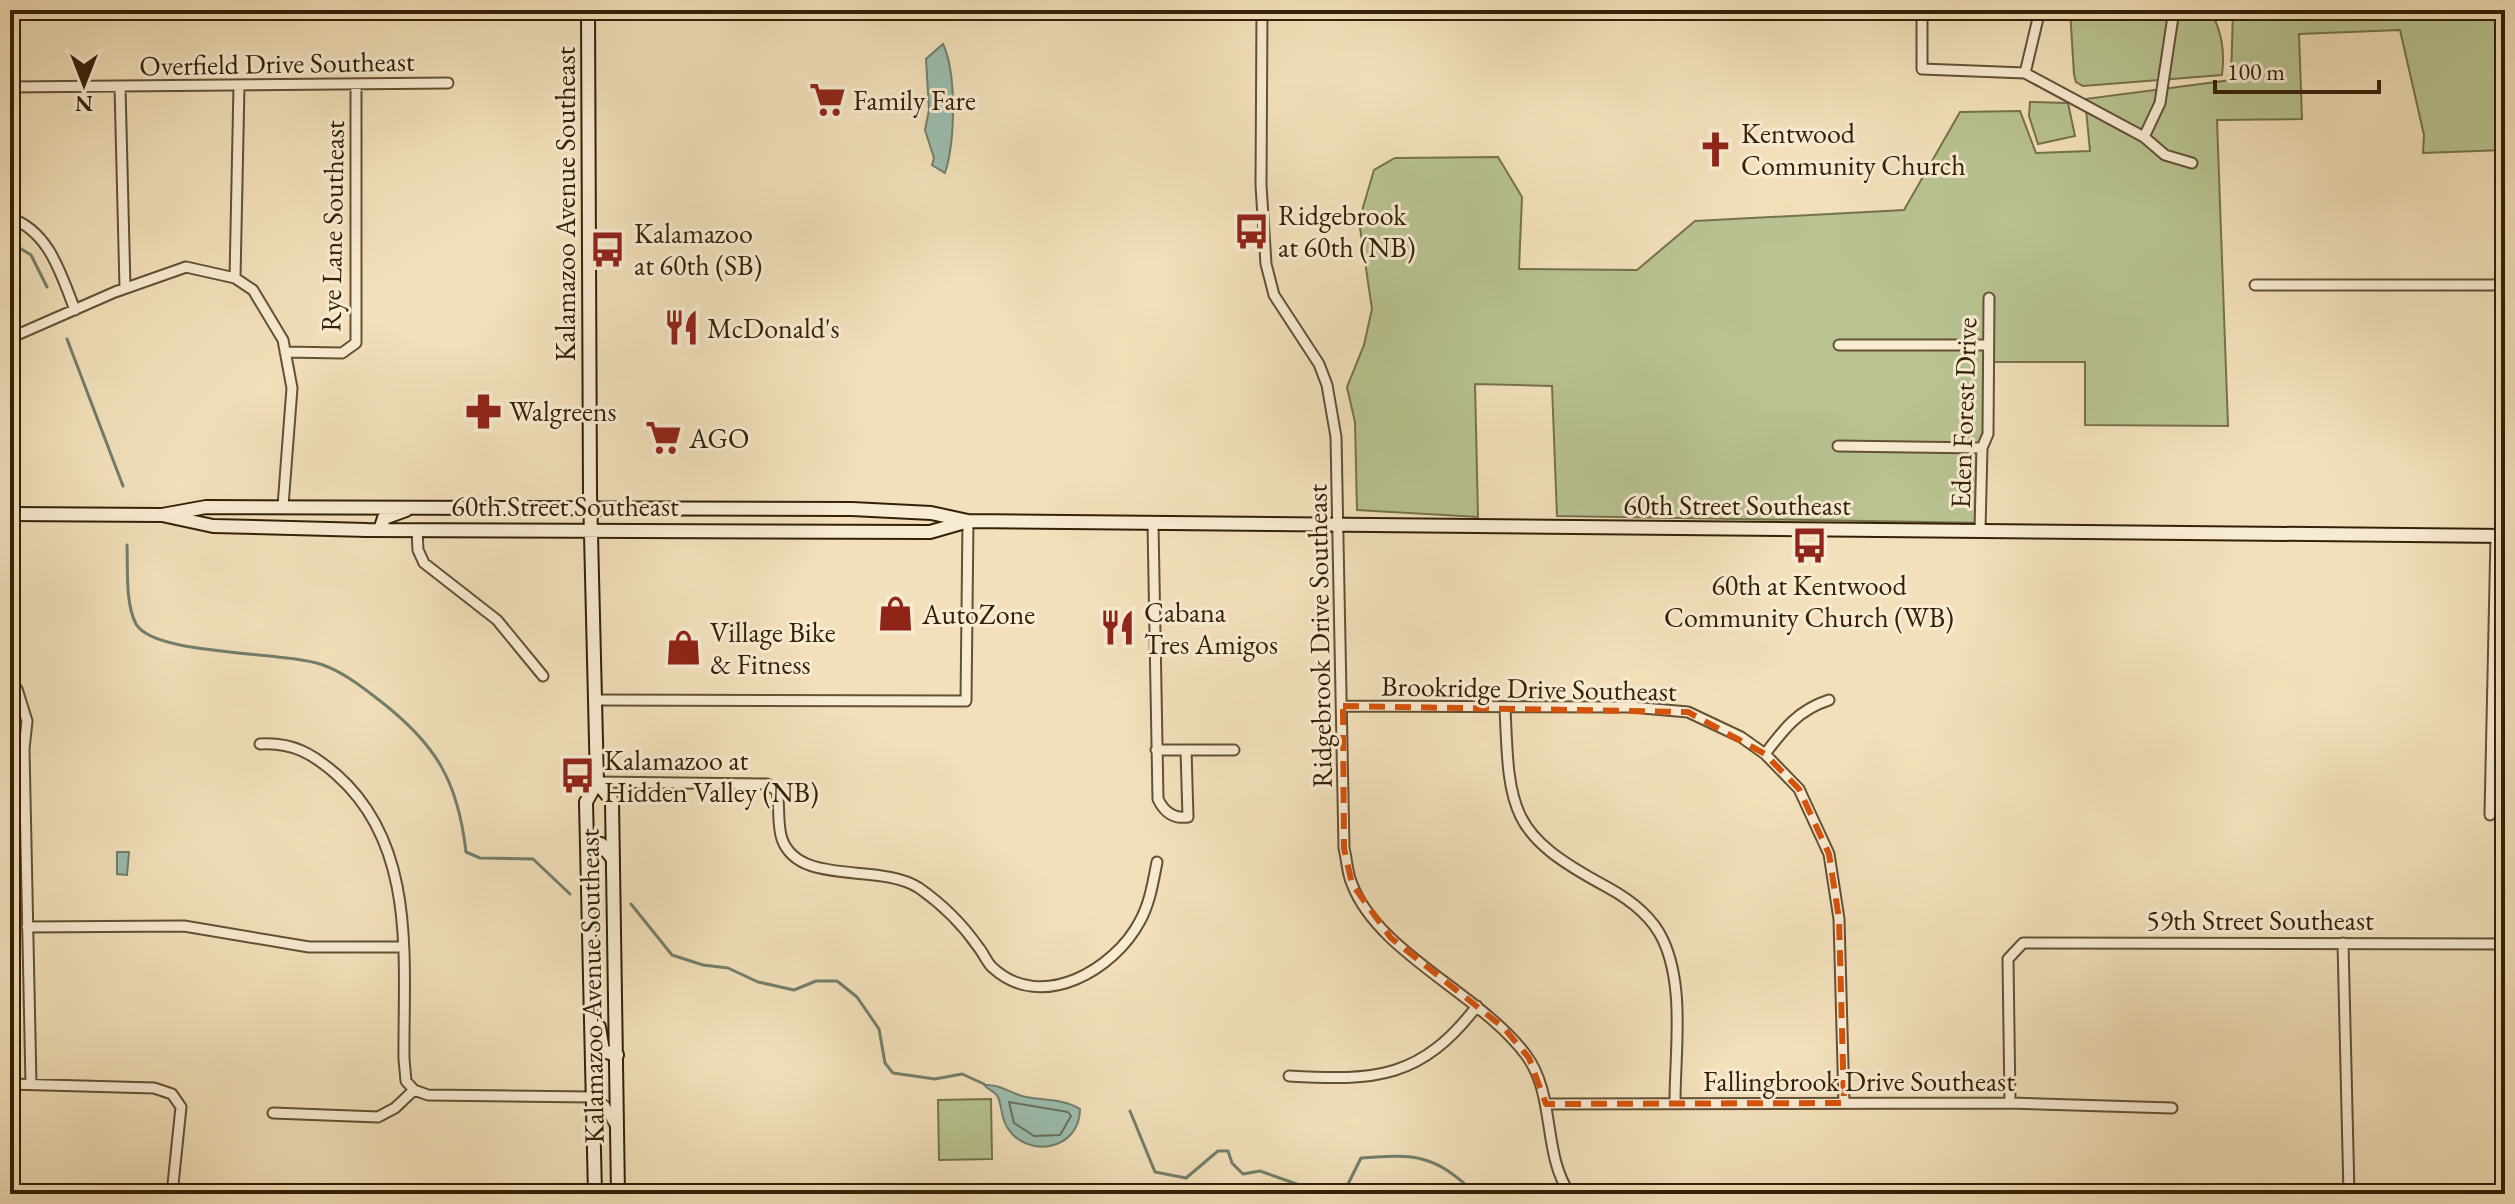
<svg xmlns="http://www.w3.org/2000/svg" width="2515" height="1204" font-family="'EB Garamond',serif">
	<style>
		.green { fill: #b8c391; stroke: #76724c; stroke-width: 2 }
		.water { fill: #9bbdaf; stroke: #727e6c; stroke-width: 2 }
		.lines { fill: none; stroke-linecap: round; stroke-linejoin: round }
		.shore { stroke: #686e5c; stroke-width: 2 }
		.stream { stroke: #727e6c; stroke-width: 3 }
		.minor-casing { stroke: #645034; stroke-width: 13 }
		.secondary-casing { stroke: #342008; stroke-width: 16 }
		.minor { stroke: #f7ebd2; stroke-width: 9 }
		.secondary { stroke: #f7ebd2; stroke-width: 12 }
		.marked { fill: none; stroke: #d6530c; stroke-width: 6; stroke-dasharray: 16 10; stroke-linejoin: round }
		.labels { text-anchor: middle; stroke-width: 6; stroke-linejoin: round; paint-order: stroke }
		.street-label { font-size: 28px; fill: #342008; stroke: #f7ebd2 }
		.poi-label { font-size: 28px; fill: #342008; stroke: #f7ebd2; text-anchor: start }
	</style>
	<rect width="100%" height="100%" fill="#f2e0ba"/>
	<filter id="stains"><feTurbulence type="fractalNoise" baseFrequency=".0025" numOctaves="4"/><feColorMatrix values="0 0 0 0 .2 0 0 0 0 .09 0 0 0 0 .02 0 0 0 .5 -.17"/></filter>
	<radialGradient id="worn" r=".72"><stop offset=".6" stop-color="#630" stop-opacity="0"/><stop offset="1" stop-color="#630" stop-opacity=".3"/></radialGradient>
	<path class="green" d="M2070,10H2210C2222,32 2225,51 2222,75L2083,86L2076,82L2074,74Z
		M2233,10H2505V150L2423,153L2424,135L2400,30L2299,34L2302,119L2217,120L2228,426L2085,425V362H1984L1985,523L1557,516L1552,386L1475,384L1478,517L1357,510L1355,422L1347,387L1364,345L1372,309L1359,221L1374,170L1395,158L1498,157L1522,197L1519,269L1637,270L1695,221L1904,210L1960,112L2020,111L2036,153L2090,151L2085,99L2231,80Z
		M2030,102L2068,103L2075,136L2038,144L2029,116Z
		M991,1099L992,1159L939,1160L938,1100Z
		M1643,1187L2255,1191V1194H1652Z"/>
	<path class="water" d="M943,44C957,74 955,142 945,173L932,165L934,158L925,130L929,110L926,59Z
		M117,852H129L127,875L117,874Z
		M984,1085C1000,1084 1008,1092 1022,1096C1041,1101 1062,1098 1080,1109C1080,1151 1026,1159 1007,1127C1001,1118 1002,1106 998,1097C995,1091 988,1090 984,1085Z"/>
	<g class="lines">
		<path class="shore" d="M1009,1102L1068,1112L1071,1116L1060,1135L1034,1136L1014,1123Z"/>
		<path class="stream" d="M10,242L31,255L47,287
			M67,339L123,486
			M127,545C128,568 125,603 136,624C154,656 284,651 323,665C343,672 362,687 379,700C436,744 458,781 466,852L480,858L533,859L570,894
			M631,904L672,955L703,965L728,968L758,982L794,990L816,981H837L857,997L879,1029L885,1063L893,1073L935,1079L962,1074L984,1084
			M1130,1111L1155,1172L1186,1178L1218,1151H1228L1232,1163L1243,1174L1260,1171L1325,1194
			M1343,1194L1361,1158C1416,1154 1434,1154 1476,1194"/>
		<defs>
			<path id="minor" d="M1262,10L1261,185L1266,264L1274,295L1319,364L1327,385L1336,437L1344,848C1347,860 1347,873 1352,884C1378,953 1481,994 1526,1055C1556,1095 1542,1154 1570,1194
				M1922,10V69L2025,73L2144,137L2165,155L2192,163
				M10,11L57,10
				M2025,73L2040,10
				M10,87L448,83
				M120,87L125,288
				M2144,137L2160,103L2174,10
				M10,218C49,231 61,274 75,310
				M235,278L239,86
				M2255,285H2505
				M10,338L115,292L186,267L235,278L253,290L283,340L292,388L283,506
				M1839,345H1988
				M285,352L342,353L356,343V85
				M1838,446L1982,448
				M1153,524L1158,799C1164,812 1174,819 1188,817L1186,750
				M417,530L418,550L424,563L497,620L543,676
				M1980,530L1982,448L1988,434L1989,298
				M10,685L17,689L27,721L24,749L31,1084
				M595,700L966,701L968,521
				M1343,706L1631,707L1688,712L1741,737L1765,754L1799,789L1829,854L1839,919L1844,1103
				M1505,707C1509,813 1510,835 1607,887C1629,899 1652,916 1663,940C1685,987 1675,1051 1675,1102
				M260,744C293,742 313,754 337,775C418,847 403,961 404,1059L406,1081L414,1090
				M1156,750H1234
				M1765,754C1784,729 1798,710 1829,700
				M597,782L767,784L777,791C780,806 777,825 782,839C799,887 879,862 919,888C942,904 963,925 979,948C984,954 987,963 993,968C1042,1013 1115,969 1140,921C1150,903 1153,882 1157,862
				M2490,815L2496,536
				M27,927L184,926L309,947H403
				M2343,943L2349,1194
				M2504,944L2505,989
				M1289,1076C1376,1081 1421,1079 1477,1006
				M10,1084L154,1088L172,1094L181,1107L172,1194
				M414,1090L428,1095L592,1097L605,1106L615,1125
				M2010,1103L2008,959L2023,943L2505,944
				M1546,1104L2010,1103L2172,1108
				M273,1113L378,1117L395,1108L414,1090"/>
			<path id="secondary" d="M588,10L590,493L597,782L586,802L595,1194
				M10,514L162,515L213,526L367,530L930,532L965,522
				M162,515L206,507L852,509L931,513L968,521L2505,536
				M380,530L384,518L406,510
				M597,782L612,801L618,1194
				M587,843L601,844L613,859
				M599,1027L603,1051L617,1055"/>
		</defs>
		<use href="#minor" class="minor-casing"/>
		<use href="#secondary" class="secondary-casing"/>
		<use href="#minor" class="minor"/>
		<use href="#secondary" class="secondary"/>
	</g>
	<path class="marked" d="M1343,706L1688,712L1765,754L1799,789L1829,854L1839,919L1844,1103L1546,1104L1529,1058L1504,1028L1391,938L1352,884L1344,848Z"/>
	<defs>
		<symbol id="supermarket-bare" viewBox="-9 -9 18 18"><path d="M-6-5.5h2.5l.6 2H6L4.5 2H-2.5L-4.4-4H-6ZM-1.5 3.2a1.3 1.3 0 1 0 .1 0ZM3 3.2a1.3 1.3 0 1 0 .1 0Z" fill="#8f2418" stroke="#f7ebd2" stroke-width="2.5" paint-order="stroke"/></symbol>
		<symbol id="church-bare" viewBox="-9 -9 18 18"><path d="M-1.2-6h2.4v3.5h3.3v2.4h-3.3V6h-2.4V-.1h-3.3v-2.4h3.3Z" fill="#8f2418" stroke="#f7ebd2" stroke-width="2.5" paint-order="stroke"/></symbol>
		<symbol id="bus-bare" viewBox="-9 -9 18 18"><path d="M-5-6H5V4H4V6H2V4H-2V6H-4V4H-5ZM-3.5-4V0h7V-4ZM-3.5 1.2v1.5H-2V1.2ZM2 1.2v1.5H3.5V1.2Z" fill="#8f2418" stroke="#f7ebd2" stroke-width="2.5" paint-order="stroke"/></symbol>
		<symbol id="restaurant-bare" viewBox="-9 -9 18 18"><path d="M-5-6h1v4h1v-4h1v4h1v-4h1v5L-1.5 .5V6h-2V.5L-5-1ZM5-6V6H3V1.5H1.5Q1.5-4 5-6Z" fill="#8f2418" stroke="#f7ebd2" stroke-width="2.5" paint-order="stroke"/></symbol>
		<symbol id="pharmacy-bare" viewBox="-9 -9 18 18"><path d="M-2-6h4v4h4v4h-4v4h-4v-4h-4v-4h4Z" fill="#8f2418" stroke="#f7ebd2" stroke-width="2.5" paint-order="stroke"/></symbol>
		<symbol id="shop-bare" viewBox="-9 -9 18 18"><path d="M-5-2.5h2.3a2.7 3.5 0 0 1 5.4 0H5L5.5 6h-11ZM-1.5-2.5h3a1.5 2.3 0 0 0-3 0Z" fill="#8f2418" stroke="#f7ebd2" stroke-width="2.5" paint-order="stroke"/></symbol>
	</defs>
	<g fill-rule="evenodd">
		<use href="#supermarket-bare" x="802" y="74" width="51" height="51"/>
		<use href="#church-bare" x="1690" y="124" width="51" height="51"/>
		<use href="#bus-bare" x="1226" y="206" width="51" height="51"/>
		<use href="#bus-bare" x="582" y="224" width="51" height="51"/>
		<use href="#restaurant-bare" x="656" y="302" width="51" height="51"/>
		<use href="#pharmacy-bare" x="458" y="386" width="51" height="51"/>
		<use href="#supermarket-bare" x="638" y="412" width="51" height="51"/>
		<use href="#bus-bare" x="1784" y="520" width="51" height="51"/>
		<use href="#shop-bare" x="870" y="588" width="51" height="51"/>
		<use href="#restaurant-bare" x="1092" y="602" width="51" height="51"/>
		<use href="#shop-bare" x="658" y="622" width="51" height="51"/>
		<use href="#bus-bare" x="552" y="750" width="51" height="51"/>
	</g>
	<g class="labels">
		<g class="street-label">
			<text transform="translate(277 63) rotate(-1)" y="10">Overfield Drive Southeast</text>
			<text transform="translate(565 204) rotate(-90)" y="10">Kalamazoo Avenue Southeast</text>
			<text transform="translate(332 226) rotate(-89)" y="10">Rye Lane Southeast</text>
			<text transform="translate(1963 413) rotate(-88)" y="10">Eden Forest Drive</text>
			<text x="1737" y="515">60th Street Southeast</text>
			<text x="565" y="516">60th Street Southeast</text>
			<text transform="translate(1319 636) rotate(-91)" y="10">Ridgebrook Drive Southeast</text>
			<text transform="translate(1529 688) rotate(1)" y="10">Brookridge Drive Southeast</text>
			<text x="2260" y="930">59th Street Southeast</text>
			<text transform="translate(591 986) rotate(-91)" y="10">Kalamazoo Avenue Southeast</text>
			<text x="1859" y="1091">Fallingbrook Drive Southeast</text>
		</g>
		<g class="poi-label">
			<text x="853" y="110">Family Fare</text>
			<text x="1741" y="143">Kentwood<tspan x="1741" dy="32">Community Church</tspan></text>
			<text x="1278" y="225">Ridgebrook<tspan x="1278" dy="32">at 60th (NB)</tspan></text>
			<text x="634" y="243">Kalamazoo<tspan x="634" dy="32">at 60th (SB)</tspan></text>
			<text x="707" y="338">McDonald's</text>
			<text x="509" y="421">Walgreens</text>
			<text x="689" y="448">AGO</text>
			<text x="1809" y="595" text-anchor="middle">60th at Kentwood<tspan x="1809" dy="32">Community Church (WB)</tspan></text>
			<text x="1144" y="622">Cabana<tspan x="1144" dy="32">Tres Amigos</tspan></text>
			<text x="922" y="624">AutoZone</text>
			<text x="710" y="642">Village Bike<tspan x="710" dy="32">&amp; Fitness</tspan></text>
			<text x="604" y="770">Kalamazoo at<tspan x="604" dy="32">Hidden Valley (NB)</tspan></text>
		</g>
	</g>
	<rect width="2515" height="1204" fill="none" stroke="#f2e0ba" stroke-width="40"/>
	<rect x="12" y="12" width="2491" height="1180" fill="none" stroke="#342008" stroke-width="4"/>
	<rect x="20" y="20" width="2475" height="1164" fill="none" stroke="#342008" stroke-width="2"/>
	<g transform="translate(84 84) rotate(180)" stroke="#f7ebd2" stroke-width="6" paint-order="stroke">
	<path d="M0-6L14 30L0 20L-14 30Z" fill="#342008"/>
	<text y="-12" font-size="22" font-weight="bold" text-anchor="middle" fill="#342008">N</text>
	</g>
	<path d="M2215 80v12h164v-12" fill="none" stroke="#342008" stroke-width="4"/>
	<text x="2227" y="80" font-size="24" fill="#342008" stroke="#f7ebd2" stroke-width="6" paint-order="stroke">100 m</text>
	<rect width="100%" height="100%" filter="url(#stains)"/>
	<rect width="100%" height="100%" fill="url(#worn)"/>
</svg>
